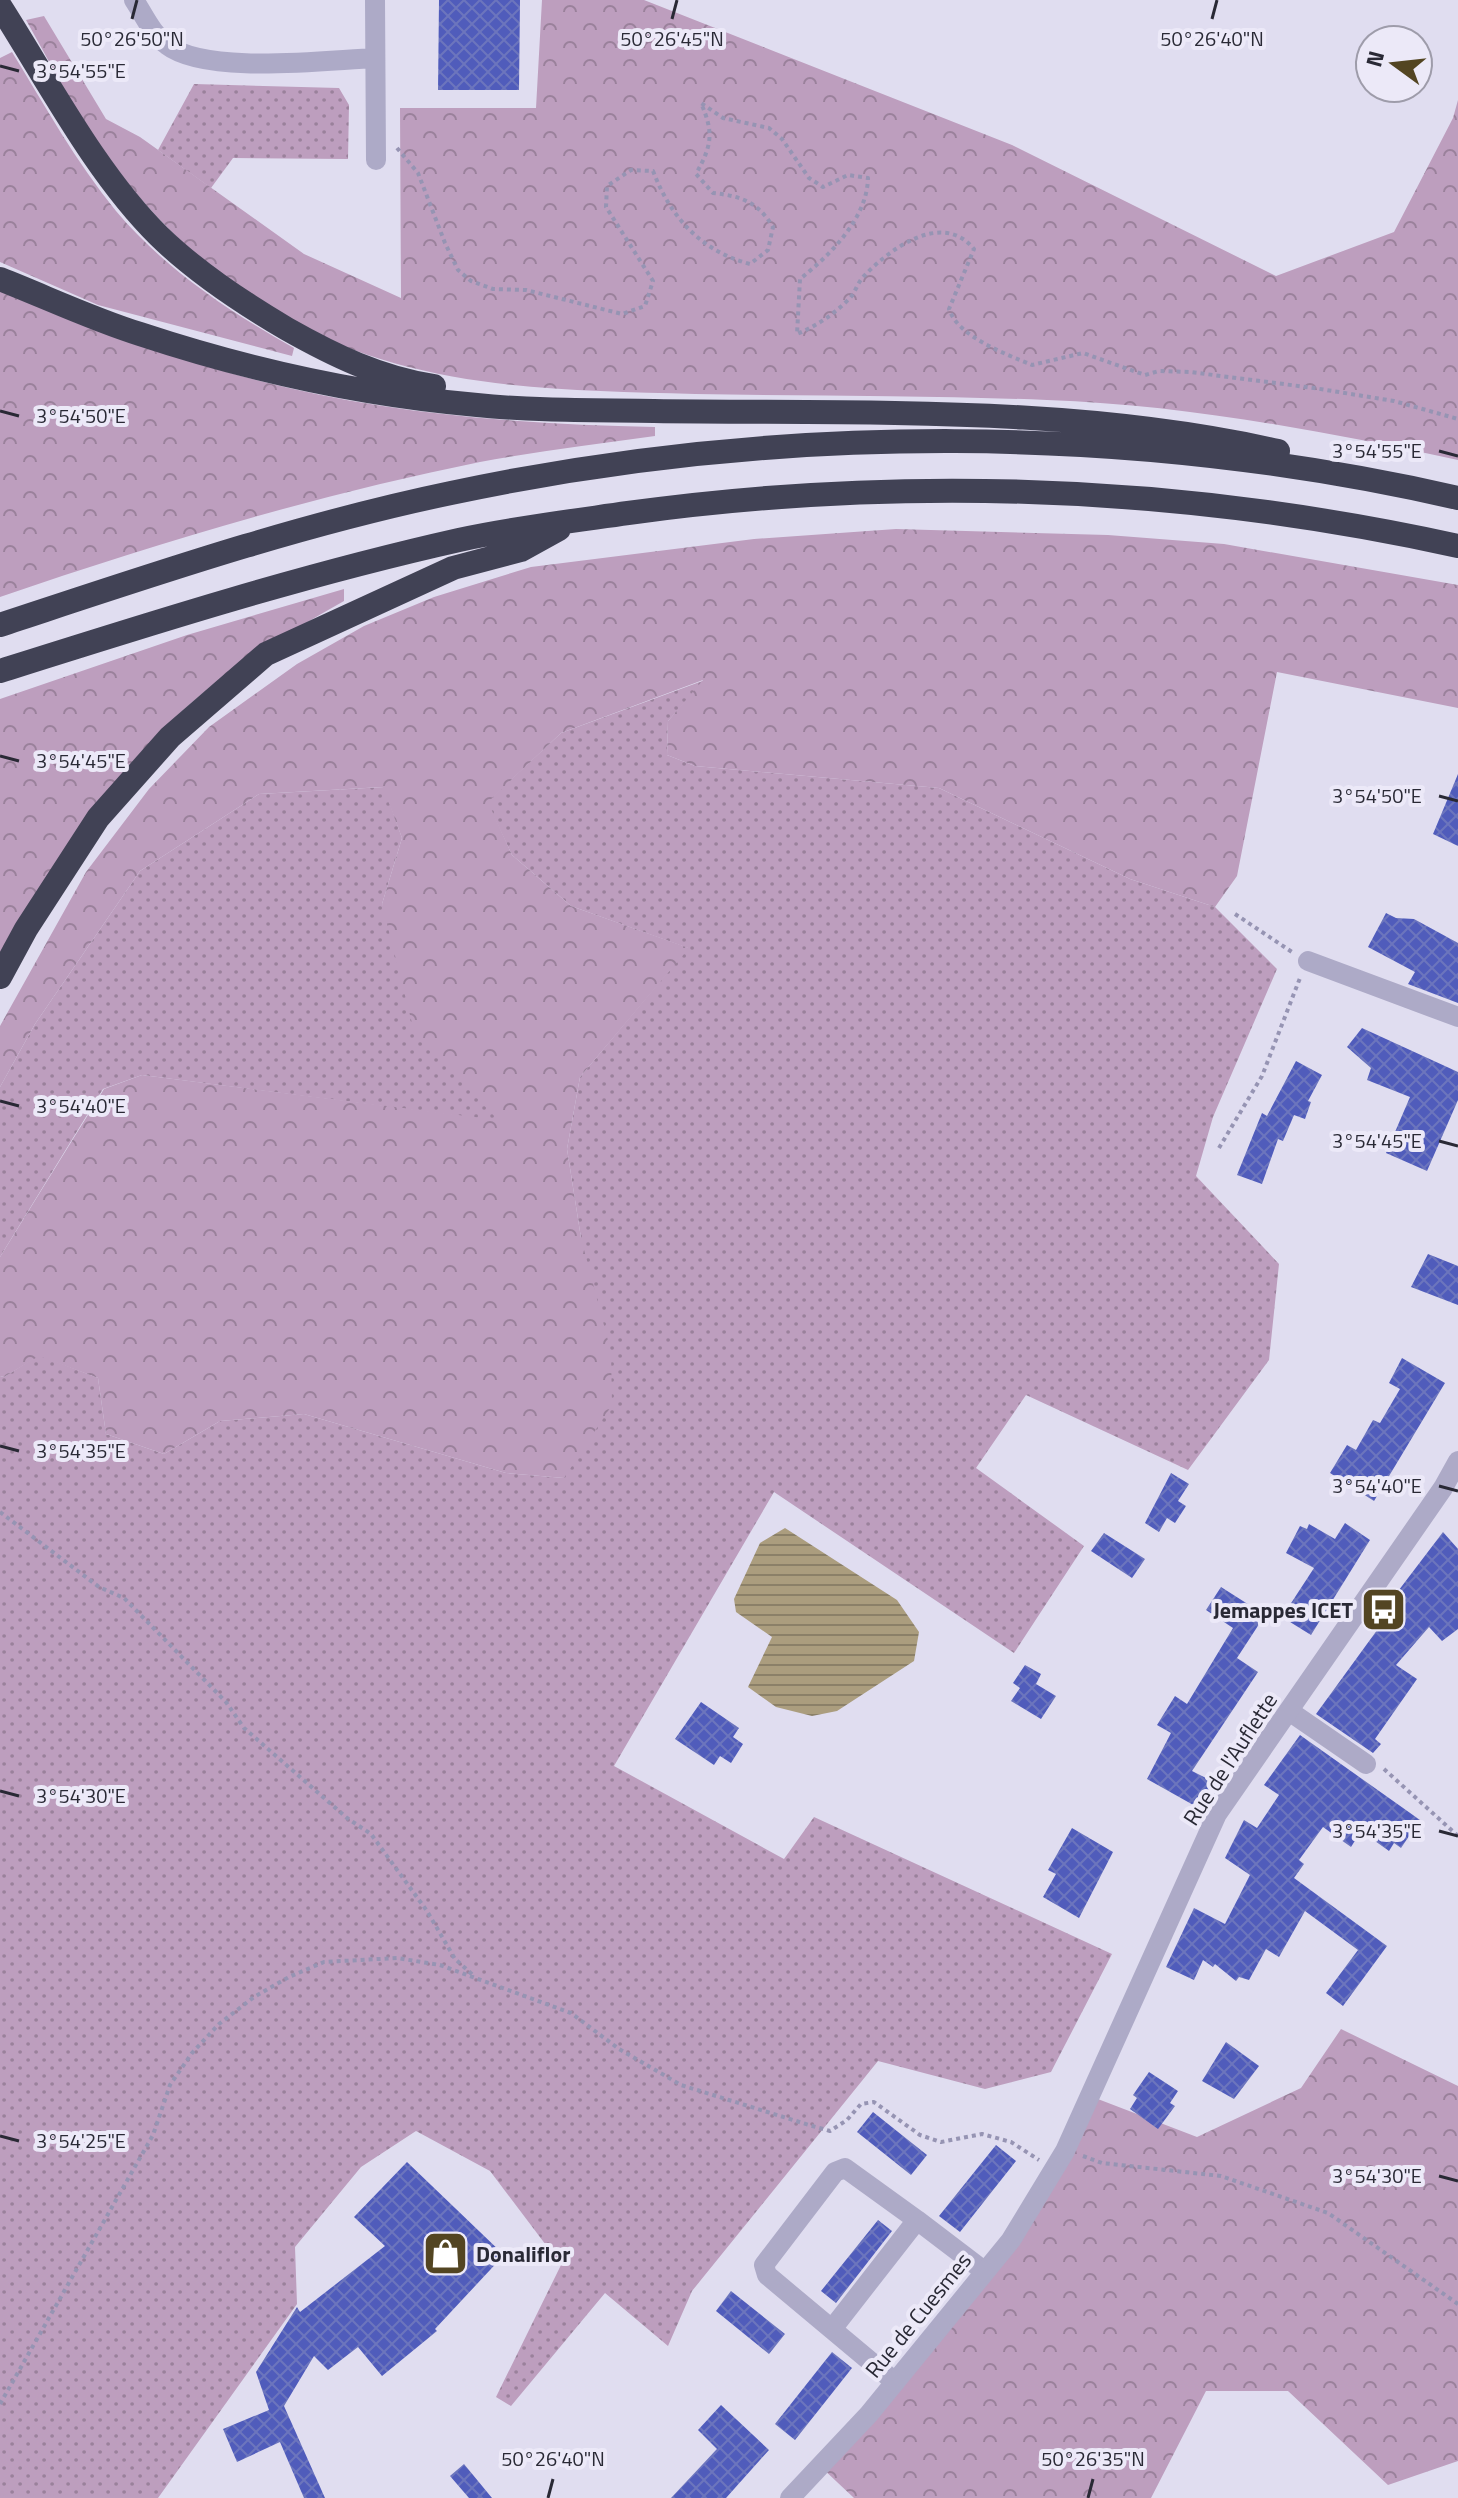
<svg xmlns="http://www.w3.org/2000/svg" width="1458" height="2498" font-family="'Titillium Web',sans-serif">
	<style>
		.grass { fill: url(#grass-dots) }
		.forest { fill: url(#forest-crowns) }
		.water { fill: url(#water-rules) }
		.building { fill: url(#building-cross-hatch) }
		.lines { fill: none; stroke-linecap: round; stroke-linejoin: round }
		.path { stroke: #9694b3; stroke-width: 4; stroke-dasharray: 4 4; stroke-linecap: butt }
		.minor { stroke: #adaac7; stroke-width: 20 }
		.tertiary { stroke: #adaac7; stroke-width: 20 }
		.motorway { stroke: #414255; stroke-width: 24 }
		.ticks { fill: none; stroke: #292935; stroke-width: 3 }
		.labels { text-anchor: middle; stroke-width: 8; stroke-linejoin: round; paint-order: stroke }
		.poi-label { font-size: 22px; font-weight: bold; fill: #292935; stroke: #ece9f8; text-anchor: end }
		.street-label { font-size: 22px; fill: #292935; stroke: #ece9f8 }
		.ticks-label { font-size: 20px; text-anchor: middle; fill: #292935; stroke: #ece9f8; stroke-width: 8; stroke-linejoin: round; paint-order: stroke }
	</style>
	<defs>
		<pattern id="grass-dots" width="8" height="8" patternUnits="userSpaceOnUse" patternTransform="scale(2)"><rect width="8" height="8" fill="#bd9ebe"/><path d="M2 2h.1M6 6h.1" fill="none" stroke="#9a819b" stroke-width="1.8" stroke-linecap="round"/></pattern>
		<pattern id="forest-crowns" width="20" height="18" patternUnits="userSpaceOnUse" patternTransform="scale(2)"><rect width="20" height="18" fill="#bd9ebe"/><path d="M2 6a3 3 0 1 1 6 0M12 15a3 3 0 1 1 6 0" fill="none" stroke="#9a819b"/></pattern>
		<pattern id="water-rules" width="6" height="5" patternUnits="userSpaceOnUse" patternTransform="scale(2)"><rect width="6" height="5" fill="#ab9d7e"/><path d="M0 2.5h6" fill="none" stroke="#8b8068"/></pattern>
		<pattern id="building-cross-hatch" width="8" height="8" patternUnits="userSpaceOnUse" patternTransform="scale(2)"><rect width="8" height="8" fill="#505cbb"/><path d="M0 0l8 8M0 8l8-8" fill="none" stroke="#6c75bd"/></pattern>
	</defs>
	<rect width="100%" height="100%" fill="#e0ddf0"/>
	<path class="grass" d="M194,84L339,88L349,105L348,159L233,158L211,188L158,150Z
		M705,680L668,721L667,755L695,766L939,788L1130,879L1215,907L1277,969L1213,1117L1196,1176L1279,1264L1269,1360L1188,1470L1026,1395L976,1468L1084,1546L1014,1653L774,1492L614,1766L784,1859L814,1817L1112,1954L1051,2072L985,2089L878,2061L692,2291L668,2346L605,2293L511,2406L496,2397L561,2265L490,2171L416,2131L361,2167L295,2247L297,2304L158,2498H0V1376L4,1377L39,1355L98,1378L106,1434L164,1454L220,1421L304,1414L506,1473L564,1478L581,1238L567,1149L580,1077L688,948L571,906L512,855L487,802L561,733Z
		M384,787L402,838L382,904L499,1121L142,1075L103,1089L0,1257V1087L35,1024L140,871L259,794Z"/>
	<path class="forest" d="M542,0H644L1012,145L1276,276L1394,232L1453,118L1458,100V460C1323,431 1186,405 1047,400C930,395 813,396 695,394C550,390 414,390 284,318C209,277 142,208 94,138C69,100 48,59 26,20L44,16L106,119L140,137L304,254L401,298L400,108H536Z
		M12,52C45,106 76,162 116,211C165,269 228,311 294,348L292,356L98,305L0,262V58Z
		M0,291C72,317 144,347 217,369C359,412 508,424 655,427V436C597,444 538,451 480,462C317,495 157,543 0,597Z
		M896,529L1108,535L1224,544L1458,585V708L1277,672L1237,876L1215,907L1130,879L939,788L695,766L667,755L668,721L703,680L561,733L488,802L512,855L571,906L689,948L580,1077L567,1149L581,1238L611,1352L612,1405L564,1478L506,1473L304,1414L220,1421L164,1454L106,1434L98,1378L39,1356L4,1377L0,1376V1257L104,1089L142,1075L498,1120L414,1031L382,904L402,838L383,787L259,794L140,871L35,1024L0,1087V1026L86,872L149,789L209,727L297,664L364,626L434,597L531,567L754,539Z
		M344,589V601C293,630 242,659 197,698C112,770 54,864 0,960V699L187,635Z
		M1341,2029L1458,2086V2461L1388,2485L1288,2391H1206L1151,2498H854L820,2466L1011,2240L1090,2096L1197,2137L1301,2088Z"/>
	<path class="water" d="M785,1528L897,1600L919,1632L914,1661L837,1711L812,1716L776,1707L748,1687L772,1637L736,1612L734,1599L760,1543Z"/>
	<path class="building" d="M439,0H520L519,90H438Z
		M1458,774V846L1433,834Z
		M1386,913L1396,918L1414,919L1458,943V1003L1408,984L1415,972L1368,947Z
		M1362,1028L1458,1072V1100L1427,1171L1386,1153L1410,1097L1367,1080L1371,1068L1347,1047Z
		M1296,1061L1322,1075L1308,1101L1311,1102L1305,1119L1294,1115L1283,1141L1278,1139L1262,1184L1237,1175L1262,1113L1267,1116Z
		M1428,1254L1458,1266V1305L1411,1287Z
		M1402,1358L1445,1383L1374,1501L1330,1473L1347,1445L1356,1450L1373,1420L1380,1423L1400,1389L1389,1383Z
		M1171,1473L1189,1484L1178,1501L1186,1506L1175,1523L1167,1518L1159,1532L1145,1523Z
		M1345,1523L1370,1540L1311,1635L1282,1617L1314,1568L1286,1553L1300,1526L1307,1529L1309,1524L1335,1539Z
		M1443,1532L1458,1549V1629L1442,1641L1429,1627L1396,1665L1417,1679L1375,1739L1381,1744L1373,1753L1316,1714L1391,1611L1386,1607Z
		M1104,1533L1145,1559L1132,1578L1091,1551Z
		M1221,1587L1265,1615L1237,1658L1258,1672L1192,1771L1220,1785L1204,1811L1147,1779L1171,1733L1157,1725L1175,1696L1187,1704L1233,1628L1206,1610Z
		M1025,1665L1041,1674L1036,1684L1056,1696L1041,1719L1011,1701L1020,1688L1013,1683Z
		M701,1702L739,1728L733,1737L743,1744L731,1763L720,1756L714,1765L675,1739Z
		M1300,1735L1420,1820L1401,1848L1394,1843L1389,1851L1361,1831L1351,1847L1323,1827L1299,1860L1304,1864L1294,1878L1387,1946L1343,2006L1326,1993L1358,1950L1305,1911L1279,1957L1266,1949L1249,1980L1239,1977L1236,1981L1215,1964L1213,1967L1203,1960L1194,1980L1166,1967L1194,1908L1225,1924L1250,1875L1225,1858L1244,1820L1257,1828L1279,1795L1264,1785Z
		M1072,1828L1113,1852L1079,1918L1043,1897L1056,1874L1048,1870Z
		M1226,2042L1259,2066L1234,2099L1202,2081Z
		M1149,2072L1178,2091L1170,2103L1175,2106L1158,2129L1130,2109L1137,2098L1133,2095Z
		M873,2112L927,2155L911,2175L857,2132Z
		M996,2145L1016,2161L960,2232L939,2216Z
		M407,2162L504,2255L435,2329L437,2331L382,2376L358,2347L328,2370L314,2356L284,2406L325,2498H304L280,2442L237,2462L223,2429L269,2410L256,2372L297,2307L300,2312L385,2246L354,2217Z
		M878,2220L892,2231L836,2303L821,2291Z
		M731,2291L785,2334L769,2354L716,2311Z
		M832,2352L852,2368L795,2440L775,2424Z
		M721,2405L769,2450L726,2498H671L717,2449L698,2430Z
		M464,2464L492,2498H469L450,2476Z"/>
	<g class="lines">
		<path class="path" d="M397,148L418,173L445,243L458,270L471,281L493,289L526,290L622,314L645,306L653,281L606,207L607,186L631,170L653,171C671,218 701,251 750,264L768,250L773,227C758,202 741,196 713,193L696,174C712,145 714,133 701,103L723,118L769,128L782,139L809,178L823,187L848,175L868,178C867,219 830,255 800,279L797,334C816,326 833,315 848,300C856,293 857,282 865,275C892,247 943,211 974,249L949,309C958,337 1006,354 1032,365L1083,353L1145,375L1159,371L1190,372L1314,388L1394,401L1458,419
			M1235,914L1292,952
			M1219,1148L1262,1076L1300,978
			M0,1512L99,1587L124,1598L226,1702L244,1728L347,1818L371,1834L427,1911L455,1959L474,1976
			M1384,1769L1458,1836
			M1083,2156L1102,2163L1221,2176L1328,2213L1458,2304
			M0,2404L153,2135L170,2085L192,2053L219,2024L254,1997L289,1977L324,1962L397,1958L440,1965L571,2013L619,2049L681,2085L809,2125L830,2131L847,2120L861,2104L874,2102L920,2135L941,2142L982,2134L1011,2142L1039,2160"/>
		<path class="minor" d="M134,0C144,15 152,34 167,45C206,75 325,60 375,58
			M375,0L376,160
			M1308,961L1458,1017
			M1289,1711L1366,1764
			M832,2329L917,2220L984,2271
			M895,2382L767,2275L764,2265L835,2172L845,2168L917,2220"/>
		<path class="tertiary" d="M790,2498L869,2414L1011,2240L1065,2151L1217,1814L1443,1488L1458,1461"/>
		<path class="motorway" d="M0,6C48,81 96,174 159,236C197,273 241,302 287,329C333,355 380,378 434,386
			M0,279C46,297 92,319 140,334C249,370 362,395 477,405C536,411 595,410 654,411C861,414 1074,405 1278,451
			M0,625C149,576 297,525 451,493C779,423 1130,423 1458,498
			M0,671C152,623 303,575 459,540C514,528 572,521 628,513C905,475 1185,486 1458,546
			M0,977L26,929L98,818L170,737L266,654L453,568L521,550L559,529"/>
	</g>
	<path class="ticks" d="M132,19L137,0M672,19L677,0M1212,19L1217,0M0,66L19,71M0,411L19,416M1439,451L1458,456M0,756L19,761M1439,796L1458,801M0,1101L19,1106M1439,1141L1458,1146M0,1446L19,1451M1439,1486L1458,1491M0,1791L19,1796M1439,1831L1458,1836M0,2136L19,2141M1439,2176L1458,2181M548,2498L553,2479M1088,2498L1093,2479"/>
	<defs>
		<symbol id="bus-square" viewBox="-11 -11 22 22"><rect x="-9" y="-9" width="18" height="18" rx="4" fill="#534522" stroke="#ece9f8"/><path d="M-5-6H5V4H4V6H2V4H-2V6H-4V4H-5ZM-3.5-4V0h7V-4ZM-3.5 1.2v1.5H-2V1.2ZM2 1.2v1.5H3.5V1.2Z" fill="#fff"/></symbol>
		<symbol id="shop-square" viewBox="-11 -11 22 22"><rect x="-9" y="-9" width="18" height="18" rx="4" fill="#534522" stroke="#ece9f8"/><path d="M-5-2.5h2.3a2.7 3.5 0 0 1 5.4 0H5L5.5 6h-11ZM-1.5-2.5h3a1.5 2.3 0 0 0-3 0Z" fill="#fff"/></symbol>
	</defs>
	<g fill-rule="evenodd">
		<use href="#bus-square" x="1358" y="1584" width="51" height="51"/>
		<use href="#shop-square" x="420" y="2228" width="51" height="51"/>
	</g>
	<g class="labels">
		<g class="poi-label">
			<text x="1353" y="1618">Jemappes ICET</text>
			<text x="476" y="2262" text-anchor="start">Donaliflor</text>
		</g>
		<g class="street-label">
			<text transform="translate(1230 1759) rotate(-57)" y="8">Rue de l'Auflette</text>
			<text transform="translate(918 2315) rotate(-51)" y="8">Rue de Cuesmes</text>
		</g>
	</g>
	<g class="ticks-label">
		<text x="132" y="46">50°26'50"N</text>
		<text x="672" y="46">50°26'45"N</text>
		<text x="1212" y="46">50°26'40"N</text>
		<text x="81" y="78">3°54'55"E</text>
		<text x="81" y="423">3°54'50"E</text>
		<text x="1377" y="458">3°54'55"E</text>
		<text x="81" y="768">3°54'45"E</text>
		<text x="1377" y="803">3°54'50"E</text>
		<text x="81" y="1113">3°54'40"E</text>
		<text x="1377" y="1148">3°54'45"E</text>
		<text x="81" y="1458">3°54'35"E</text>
		<text x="1377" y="1493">3°54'40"E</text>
		<text x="81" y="1803">3°54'30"E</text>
		<text x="1377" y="1838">3°54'35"E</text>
		<text x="81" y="2148">3°54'25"E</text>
		<text x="1377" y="2183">3°54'30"E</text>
		<text x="553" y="2466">50°26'40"N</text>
		<text x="1093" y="2466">50°26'35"N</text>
	</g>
	<g transform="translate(1394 64) rotate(285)"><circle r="38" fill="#ece9f8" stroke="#9e9caa" stroke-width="2"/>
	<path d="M0-6L14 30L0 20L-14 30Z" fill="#534522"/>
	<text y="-12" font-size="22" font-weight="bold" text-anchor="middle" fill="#292935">N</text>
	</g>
</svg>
